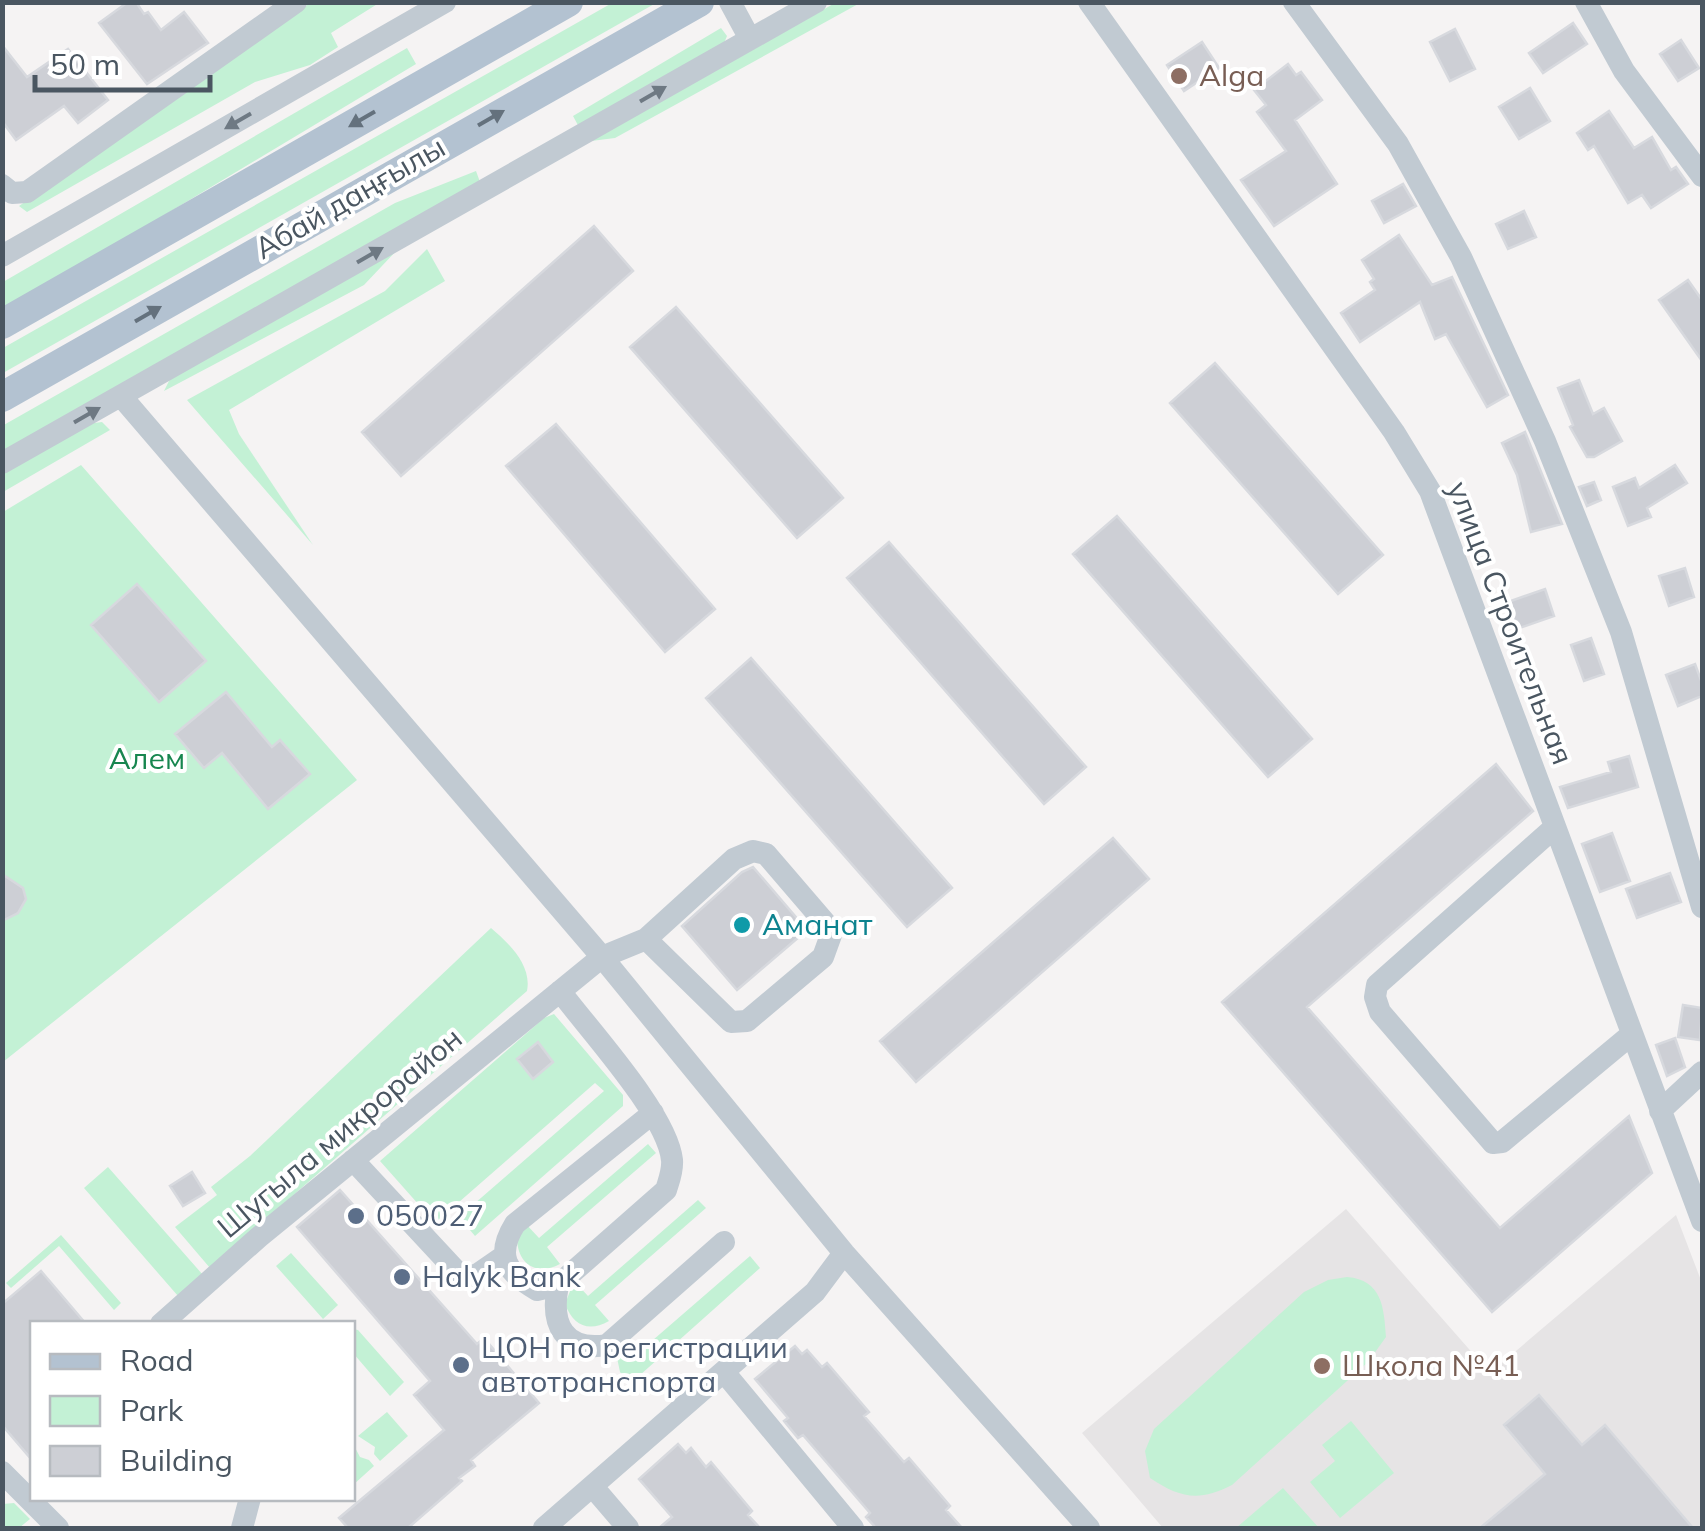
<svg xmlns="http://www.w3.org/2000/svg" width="1705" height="1531" font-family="Mulish,sans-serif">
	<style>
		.education { fill: #e6e4e5 }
		.green { fill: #c3f1d5 }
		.building { fill: #cdcfd5; stroke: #d7d9de; stroke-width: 2.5 }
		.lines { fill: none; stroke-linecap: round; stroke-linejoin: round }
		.minor { stroke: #c1cad2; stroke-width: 22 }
		.major { stroke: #b3c2d1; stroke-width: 30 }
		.oneway { fill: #6e7983 }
		.oneway2 { fill: #64717d }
		.education-dot { fill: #8d6e63; stroke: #fff; stroke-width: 4 }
		.culture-dot { fill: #0f9aa8; stroke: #fff; stroke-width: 4 }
		.service-dot { fill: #5c6f8a; stroke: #fff; stroke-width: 4 }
		.labels { text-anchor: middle; stroke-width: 8; stroke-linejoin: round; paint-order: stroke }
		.education-label { font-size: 30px; fill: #785e54; stroke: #fff; text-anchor: start }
		.street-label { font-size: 30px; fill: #4a5661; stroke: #fff }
		.park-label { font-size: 30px; fill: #17864f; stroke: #fff }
		.culture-label { font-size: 30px; fill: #0d838f; stroke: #fff; text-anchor: start }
		.service-label { font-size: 30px; fill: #4e5e75; stroke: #fff; text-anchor: start }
	</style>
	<rect width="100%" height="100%" fill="#f5f3f3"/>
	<path class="education" d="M1346,1209L1490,1373L1676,1215L1702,1283V1528H1163L1082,1433Z"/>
	<path class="green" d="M310,3H379L331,33L338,47L310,65L255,82L27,212L19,206Z
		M612,3H656L3,373V348Z
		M835,3H860L615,138L591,141Z
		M721,28L727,36L722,48L580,129L573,116Z
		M407,48L416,64L3,312V282Z
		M476,171L480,182L3,459L2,426L395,203Z
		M398,249L364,285L164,391L173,373Z
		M427,249L445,281L229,410L239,434L313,545L187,400L385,291Z
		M102,422L110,430L3,492L2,473L87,424Z
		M81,465L357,780L3,1062V512Z
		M491,928C510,944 532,966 527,991L210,1268L175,1227L217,1195L211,1187L250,1156Z
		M554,1014L623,1095V1106L475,1236L459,1217L604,1091L595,1083L435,1223L380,1161L544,1018Z
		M648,1144L656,1153L547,1247L560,1264C537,1276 518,1265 517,1239L525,1223L539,1238Z
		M108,1167L203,1275L178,1296L84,1188Z
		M698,1200L706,1208L595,1305L609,1321C588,1333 573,1325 565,1304L574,1281L588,1296Z
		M61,1235L121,1303L114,1310L59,1246L11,1288L6,1283Z
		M291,1253L338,1305L323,1319L276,1266Z
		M750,1256L760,1268L630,1384L620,1372L616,1353L624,1337L638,1353Z
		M1347,1277C1382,1280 1384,1307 1386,1337L1368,1362L1232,1485C1199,1502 1180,1498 1150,1478L1145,1451L1154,1429L1304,1292L1328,1280Z
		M353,1329L358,1330L404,1382L390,1396L353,1353Z
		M387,1412L408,1436L380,1461L374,1454L375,1447L358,1436Z
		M1351,1421L1394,1473L1340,1518L1310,1482L1335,1461L1322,1445Z
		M352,1442L360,1457L369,1460L374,1466L353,1485Z
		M1283,1488L1319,1528H1236Z
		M14,1503L30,1519L19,1528H3V1504Z"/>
	<path class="building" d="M128,2H136L144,14L148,12L161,30L184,12L208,43L147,84L99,23Z
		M1573,23L1587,44L1543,73L1529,53Z
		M1455,29L1475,69L1450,81L1430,42Z
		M1681,40L1699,68L1678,81L1660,54Z
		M1202,42L1219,68L1184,91L1167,65Z
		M2,45L27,77L68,49L108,100L78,123L64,106L16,140L2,121Z
		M1288,64L1296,75L1301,72L1322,100L1295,120L1337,184L1274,226L1241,180L1286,151L1257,112L1266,105L1254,90Z
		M1530,88L1550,121L1519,139L1499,107Z
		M1609,111L1634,148L1652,137L1671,170L1676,167L1688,184L1651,208L1642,195L1628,203L1594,146L1588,150L1577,133Z
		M1403,184L1416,206L1384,223L1372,201Z
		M1524,211L1536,237L1508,249L1496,224Z
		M594,226L633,271L401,476L362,432Z
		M1399,235L1432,285L1452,277L1508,395L1487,407L1446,334L1435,339L1420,302L1360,342L1341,313L1375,290L1370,282L1374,279L1362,260Z
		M1688,280L1702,300V361L1659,300Z
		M676,307L843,498L797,538L630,347Z
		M1215,363L1383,555L1338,594L1170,403Z
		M1579,380L1593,414L1604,408L1622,441L1594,457H1587L1570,427L1573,425L1558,388Z
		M556,424L715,609L665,652L506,466Z
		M1525,432L1562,524L1531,532L1517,475L1502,443Z
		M1675,465L1687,483L1647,508L1651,517L1628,526L1613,487L1635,478L1639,488Z
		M1594,482L1601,500L1587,506L1579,487Z
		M1117,516L1312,739L1268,777L1073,554Z
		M889,542L1086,767L1044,804L847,578Z
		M1685,568L1694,597L1669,606L1659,576Z
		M137,584L206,661L159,702L91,625Z
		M1545,589L1554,616L1514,630L1505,603Z
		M1591,638L1604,674L1584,681L1571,645Z
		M751,658L952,888L907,927L706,698Z
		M1695,664L1702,683V696L1678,706L1666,675Z
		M226,692L272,747L280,740L310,774L268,809L222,753L204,768L175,734Z
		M1629,756L1638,787L1568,808L1560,787L1611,772L1608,762Z
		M1496,764L1533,811L1307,1007L1500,1228L1629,1116L1652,1173L1492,1312L1222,1002Z
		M1612,833L1630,881L1600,892L1582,844Z
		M1113,838L1149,879L916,1082L880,1041Z
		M753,867L807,930L737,990L682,926L742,872Z
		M1670,873L1681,902L1637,918L1626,889Z
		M2,874L23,888L26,899L18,913L2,921Z
		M1683,1005L1702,1008L1700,1040L1678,1037Z
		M1675,1038L1685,1067L1667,1076L1656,1045Z
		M538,1042L553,1062L533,1079L517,1059Z
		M192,1172L205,1193L183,1206L170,1186Z
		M340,1190L477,1344L484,1338L539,1403L471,1460L475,1466L459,1478L462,1481L408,1528H348L339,1518L444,1430L414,1395L430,1381L297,1227Z
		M41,1271L86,1324H32V1460L2,1425V1304Z
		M795,1346L802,1354L807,1350L822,1367L827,1363L869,1412L864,1416L904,1462L909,1458L950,1506L946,1510L962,1528H876L866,1517L870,1513L803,1435L798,1438L784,1421L788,1418L755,1379Z
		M1539,1395L1582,1445L1605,1425L1693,1528H1480L1545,1474L1504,1425Z
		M678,1444L686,1453L691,1448L706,1467L711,1462L752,1511L748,1515L760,1528H659L672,1517L639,1479Z"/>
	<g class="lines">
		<path class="minor" d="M730,2L750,39
			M1089,2L1394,432L1430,491L1702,1221
			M1294,2L1398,144L1461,257L1545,441L1621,632L1702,907
			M1586,2L1624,71L1702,176
			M2,185L12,193L27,192L296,2
			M2,256L445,2
			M121,396L602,957L844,1253L1089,1528
			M2,463L816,2
			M1555,827L1377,985L1375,997L1380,1012L1493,1143L1502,1142L1632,1034
			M560,991C589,1030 667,1114 672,1160C673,1171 669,1180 666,1190L558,1285C550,1324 564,1352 607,1345L724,1242
			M1660,1111L1702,1072
			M353,1160L459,1274L475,1276L504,1256
			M558,1285L537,1290C506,1272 495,1256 515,1224L653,1113
			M161,1324L259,1237L602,957L646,939L734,859L753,851L766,854L827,925L831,935L823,957L747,1021L731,1022L646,939
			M724,1372L853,1528
			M2,1472L58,1528
			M593,1487L628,1528
			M242,1528L250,1498
			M544,1528L815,1292L844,1253"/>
		<path class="major" d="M2,324L568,2
			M2,397L699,2"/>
	</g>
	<defs><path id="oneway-solid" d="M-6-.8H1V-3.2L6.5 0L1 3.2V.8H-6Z" transform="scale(2.5)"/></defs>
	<g class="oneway">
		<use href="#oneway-solid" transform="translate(653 94) rotate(-30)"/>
		<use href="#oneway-solid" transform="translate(238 121) rotate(150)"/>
		<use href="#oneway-solid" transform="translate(370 255) rotate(-30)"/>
		<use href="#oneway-solid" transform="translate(87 415) rotate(-30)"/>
	</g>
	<g class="oneway2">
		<use href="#oneway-solid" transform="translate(491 118) rotate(-30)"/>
		<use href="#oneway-solid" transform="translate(362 119) rotate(150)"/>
		<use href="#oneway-solid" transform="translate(148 314) rotate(-30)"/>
	</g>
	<g class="education-dot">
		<circle cx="1179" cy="76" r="10"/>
		<circle cx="1322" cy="1366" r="10"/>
	</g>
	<circle class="culture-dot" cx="742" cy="925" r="10"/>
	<g class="service-dot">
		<circle cx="356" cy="1216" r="10"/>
		<circle cx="402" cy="1277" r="10"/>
		<circle cx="461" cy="1365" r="10"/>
	</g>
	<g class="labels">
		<g class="education-label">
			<text x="1199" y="86">Alga</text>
			<text x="1342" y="1376">Школа №41</text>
		</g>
		<g class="street-label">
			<text transform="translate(350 198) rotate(-30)" y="10">Абай даңғылы</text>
			<text transform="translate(1510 623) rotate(69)" y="10">улица Строительная</text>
			<text transform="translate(340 1133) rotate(-40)" y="10">Шугыла микрорайон</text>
		</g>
		<g class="park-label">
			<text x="147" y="769">Алем</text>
		</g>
		<g class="culture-label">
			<text x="762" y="935">Аманат</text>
		</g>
		<g class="service-label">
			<text x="376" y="1226">050027</text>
			<text x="422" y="1287">Halyk Bank</text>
			<text x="481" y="1358">ЦОН по регистрации<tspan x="481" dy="34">автотранспорта</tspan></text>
		</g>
	</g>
	<rect width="1705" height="1531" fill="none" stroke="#4a5661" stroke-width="10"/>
	<rect x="30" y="1321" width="325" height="180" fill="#ffffff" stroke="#b7bbc0" stroke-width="2.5"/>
	<rect x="50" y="1354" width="50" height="15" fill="#b3c2d1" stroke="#b7bbc0" stroke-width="2.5"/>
	<text x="120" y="1371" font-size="30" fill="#4a5661">Road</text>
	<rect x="50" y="1396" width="50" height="30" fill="#c3f1d5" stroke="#b7bbc0" stroke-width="2.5"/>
	<text x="120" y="1421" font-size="30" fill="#4a5661">Park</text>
	<rect x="50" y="1446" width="50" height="30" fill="#cdcfd5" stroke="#b7bbc0" stroke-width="2.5"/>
	<text x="120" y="1471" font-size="30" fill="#4a5661">Building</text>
	<path d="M35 75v15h175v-15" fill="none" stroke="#4a5661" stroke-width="5"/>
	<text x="50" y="75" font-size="30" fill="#4a5661" stroke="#ffffff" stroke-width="8" paint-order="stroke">50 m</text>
</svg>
